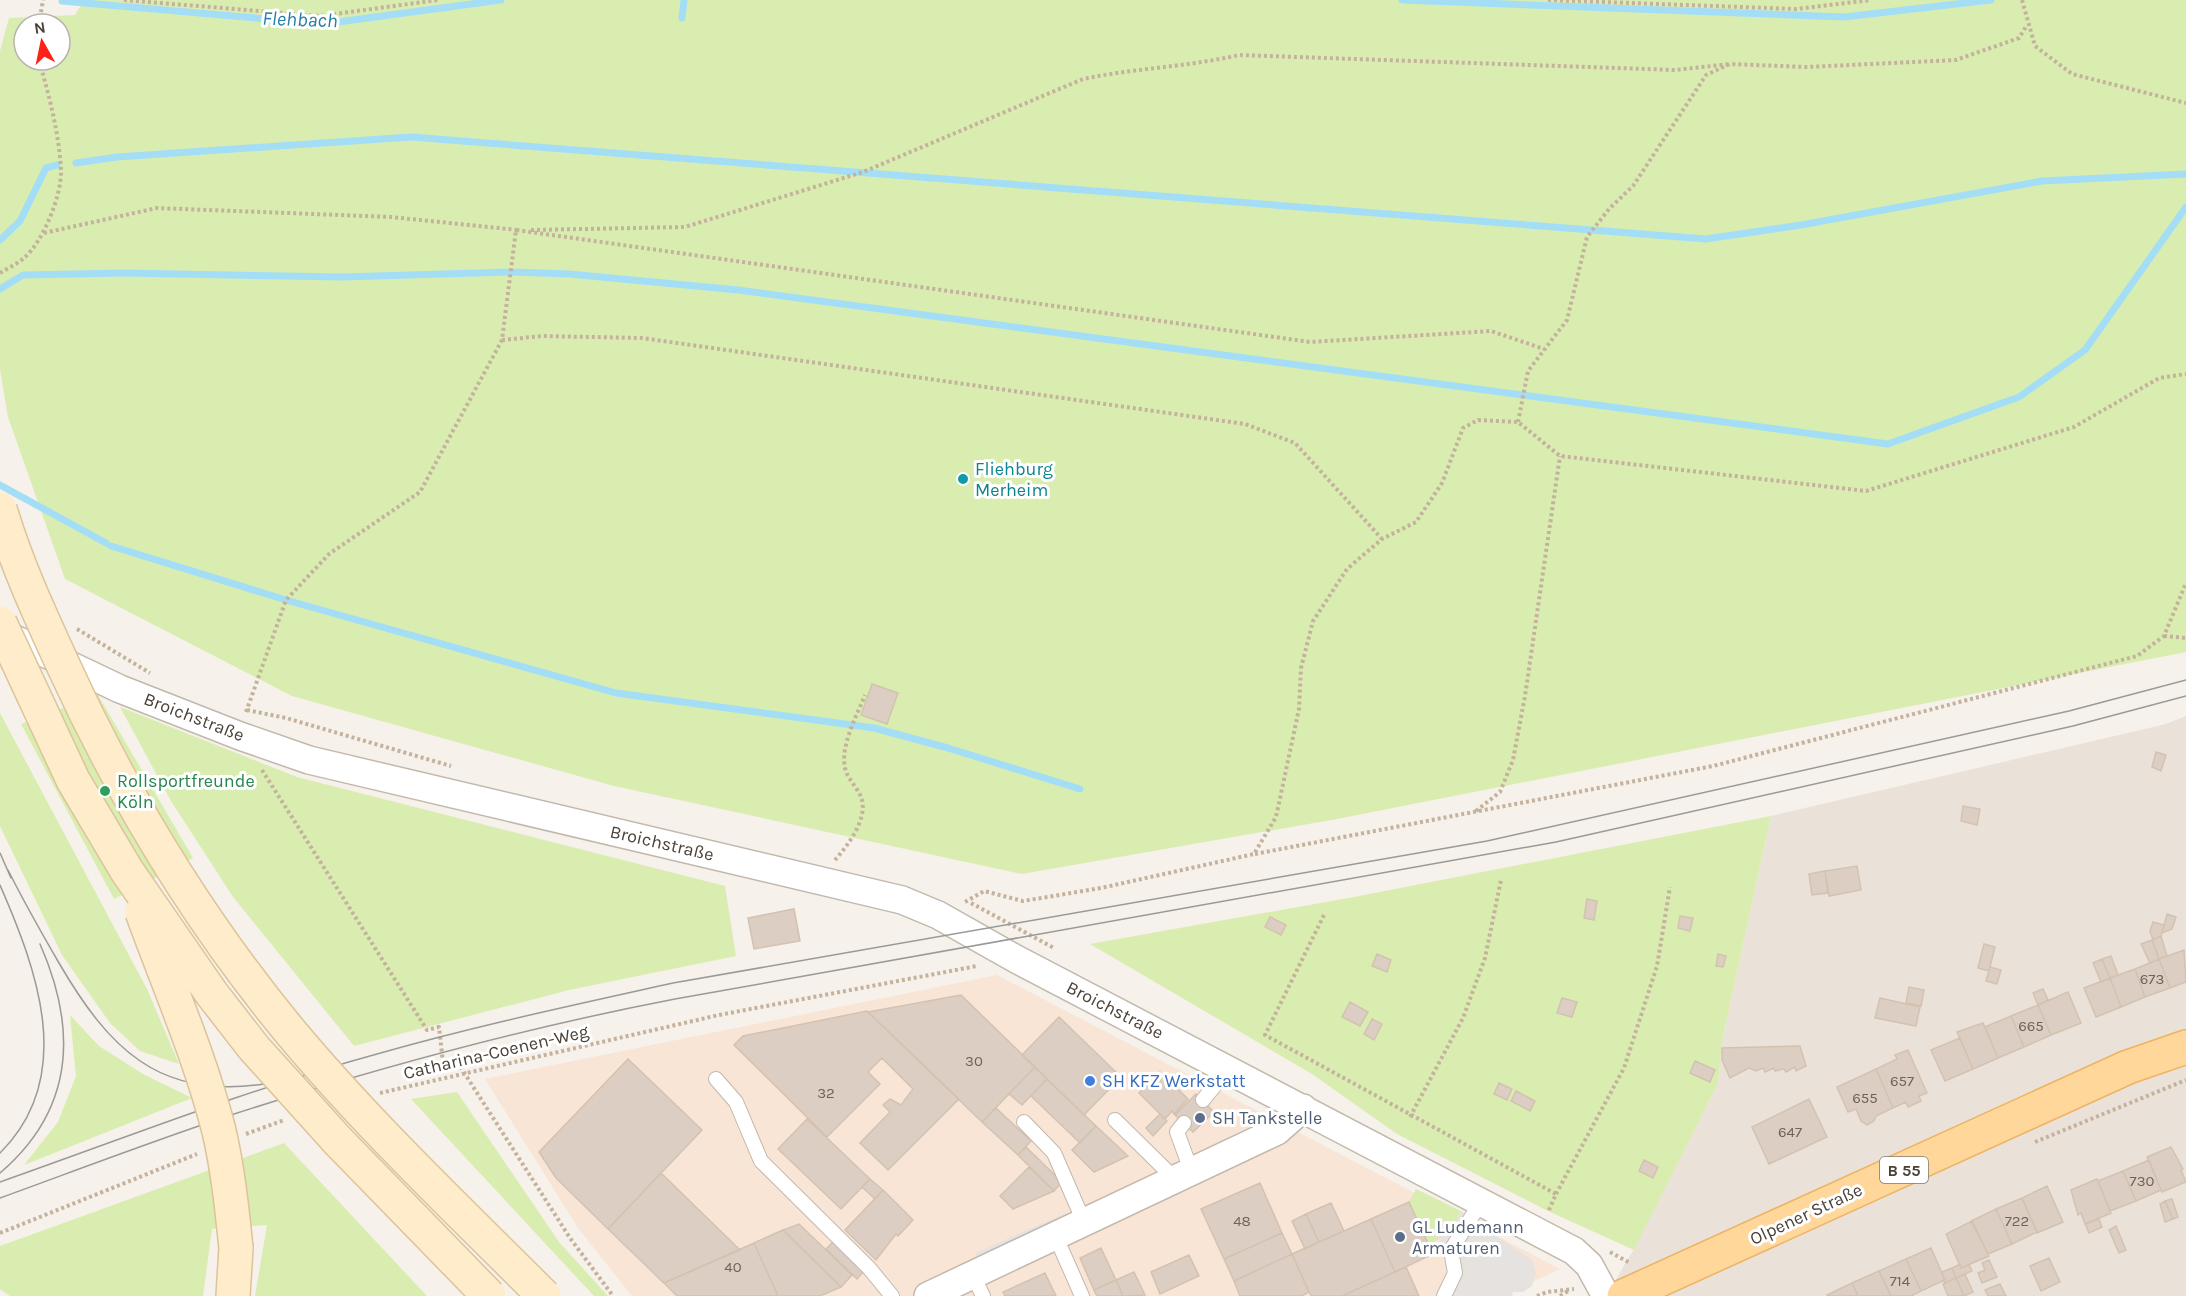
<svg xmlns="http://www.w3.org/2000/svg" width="2186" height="1296" font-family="Karla,sans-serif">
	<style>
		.residential { fill: #eae2d8 }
		.commercial { fill: #f8e5d5 }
		.green { fill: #d9edb1; fill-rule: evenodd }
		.parking { fill: #e5e2df }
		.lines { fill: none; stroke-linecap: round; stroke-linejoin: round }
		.stream { stroke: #a4def6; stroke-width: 7 }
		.building { fill: #dccec2; stroke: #d4c2b1; stroke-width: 1.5 }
		.lane-casing { stroke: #c3b8ac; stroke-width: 16 }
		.street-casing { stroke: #c3b8ac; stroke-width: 30 }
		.secondary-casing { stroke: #dcc399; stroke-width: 36 }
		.primary-casing { stroke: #edb362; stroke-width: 36 }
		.path { stroke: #c5b29c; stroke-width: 4; stroke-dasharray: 3 3; stroke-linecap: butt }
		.lane { stroke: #fff; stroke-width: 14 }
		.street { stroke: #fff; stroke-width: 27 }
		.secondary { stroke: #ffeccb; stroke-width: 33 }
		.primary { stroke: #ffd79a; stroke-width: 33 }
		.tram { stroke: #999; stroke-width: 1.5 }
		.secondary-bridge-casing { stroke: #dcc399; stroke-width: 36; stroke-linecap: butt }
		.secondary-bridge { stroke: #ffeccb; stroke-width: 33 }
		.culture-dot { fill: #0f9aa8; stroke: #fff; stroke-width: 2 }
		.leisure-dot { fill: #2e9e5b; stroke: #fff; stroke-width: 2 }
		.shop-dot { fill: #3f7fe0; stroke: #fff; stroke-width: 2 }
		.service-dot { fill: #5c6f8a; stroke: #fff; stroke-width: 2 }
		.labels { text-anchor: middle; stroke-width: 6; stroke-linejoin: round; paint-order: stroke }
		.number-label { font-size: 15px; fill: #6f645a }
		.shield { fill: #fff; stroke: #817a73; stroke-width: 1.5 }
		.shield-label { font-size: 16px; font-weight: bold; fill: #4b4137 }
		.culture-label { font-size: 18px; fill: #0d838f; stroke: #fff; text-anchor: start }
		.street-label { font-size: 18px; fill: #4b4137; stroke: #fff }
		.leisure-label { font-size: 18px; fill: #27864d; stroke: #fff; text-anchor: start }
		.shop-label { font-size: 18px; fill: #366cbe; stroke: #fff; text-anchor: start }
		.service-label { font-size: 18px; fill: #4e5e75; stroke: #fff; text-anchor: start }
		.water-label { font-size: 20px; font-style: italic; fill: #247ea6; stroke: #fff }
	</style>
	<rect width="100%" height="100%" fill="#f6f1ea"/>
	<path class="residential" d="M2186,716V1296H1606L1634,1249L1718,1083L1722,1041L1771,816L2166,724Z"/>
	<path class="commercial" d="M997,975L1560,1269L1502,1296H632L578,1228L485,1079Z"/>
	<path class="green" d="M84,0H2186V652L1337,819L1022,874L614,786L292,696L65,579L8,417L0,370V51L9,18L75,15ZM24,24H60V60H24Z
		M98,695L193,858L114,899L21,724Z
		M120,707L297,777L725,886L736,956L569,990L354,1046L233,897L171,801Z
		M0,713L147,989L179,1064L140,1051L110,1023L62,955L0,826Z
		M1771,816L1722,1041L1718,1083L1634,1250L1548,1211L1397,1134L1312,1074L1090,944L1354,897Z
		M70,1015L99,1046L143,1074L192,1098L24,1165L58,1122L76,1076Z
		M457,1092L559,1242L608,1296H594L411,1099Z
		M284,1143L427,1296H255L267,1225L212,1229L203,1296H10L0,1289V1246Z
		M1416,1189L1461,1211L1452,1227L1439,1220L1440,1239L1428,1244L1409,1202Z"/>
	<path class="parking" d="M1461,1211L1498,1232L1496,1236L1532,1260L1536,1273L1532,1286L1523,1292H1513L1512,1296H1450L1461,1274H1448L1440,1239L1431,1233L1438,1220L1452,1227Z
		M1066,1213L1069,1219L978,1260L975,1253Z"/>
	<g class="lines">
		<path class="stream" d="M1402,0L1844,17L1991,0
			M62,1L323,24L501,0
			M682,18L684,0
			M76,163L117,157L411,137L1706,239L1801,225L2042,181L2186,174
			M0,240L20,221L46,168L57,165
			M0,289L23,275L124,273L342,277L512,272L569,274L738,290L1888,444L2019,397L2085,350L2186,207
			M0,485L106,543
			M111,546L286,600L616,693L874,728L948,748L1080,789"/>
	</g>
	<path class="building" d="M872,684L898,693L887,724L861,715Z
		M2156,752L2166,755L2161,771L2152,767Z
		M1963,806L1980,809L1977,825L1961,821Z
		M1857,866L1861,890L1829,896L1825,871Z
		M1825,871L1828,893L1812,895L1809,874Z
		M1587,899L1597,901L1594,920L1584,918Z
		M794,909L800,941L754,949L748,918Z
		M2167,914L2176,917L2172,929L2162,933Z
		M1680,916L1693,918L1690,931L1678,928Z
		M1270,917L1286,925L1281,935L1265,927Z
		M2153,922L2164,925L2161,936L2153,940L2150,931Z
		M2161,936L2167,956L2159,959L2152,940Z
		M2152,940L2159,959L2150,963L2141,944Z
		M1984,944L1995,947L1989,971L1978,968Z
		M2184,950L2186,982L2170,988L2159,959Z
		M1377,954L1391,960L1387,972L1372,966Z
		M1718,954L1726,956L1723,967L1716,966Z
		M2111,956L2118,975L2110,978L2102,959Z
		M2102,959L2110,978L2101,982L2093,963Z
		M2159,959L2170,988L2145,997L2135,969Z
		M1990,967L2001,970L1997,984L1986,981Z
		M2135,969L2145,997L2121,1007L2110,978Z
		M2110,978L2121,1007L2096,1017L2084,988Z
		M1909,987L1924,990L1921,1006L1906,1003Z
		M2043,989L2048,1000L2038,1005L2033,993Z
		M2068,992L2081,1023L2051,1035L2038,1005Z
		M961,995L1035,1067L982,1122L868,1012Z
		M1562,998L1577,1002L1572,1017L1557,1013Z
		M1880,998L1920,1007L1916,1026L1875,1018Z
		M1350,1002L1368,1012L1360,1026L1342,1017Z
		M2038,1005L2051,1035L2024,1047L2011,1016Z
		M867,1011L959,1099L888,1170L860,1143L890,1112L883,1105L890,1099L901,1105L913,1089L882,1058L868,1072L880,1084L827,1137L734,1045L743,1036Z
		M2011,1016L2024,1047L1998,1058L1985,1027Z
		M1059,1017L1121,1077L1084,1115L1022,1055Z
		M1372,1019L1382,1024L1374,1040L1364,1034Z
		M1983,1023L1998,1058L1973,1069L1957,1032Z
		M1960,1038L1973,1069L1945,1081L1931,1050Z
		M1800,1046L1806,1066L1796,1071L1795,1067L1786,1072L1784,1069L1775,1071L1774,1068L1765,1072L1763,1068L1756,1071L1749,1068L1730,1078L1722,1060V1048Z
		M1908,1050L1927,1093L1919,1096L1921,1101L1908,1107L1906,1102L1893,1108L1876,1069L1897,1059L1895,1055Z
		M628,1059L702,1130L608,1229L556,1178L539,1152Z
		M1695,1061L1715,1070L1710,1082L1690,1073Z
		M1035,1067L1047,1079L1022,1105L1009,1094Z
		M1876,1069L1893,1108L1876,1116L1874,1121L1867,1125L1861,1121L1856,1109L1848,1112L1837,1087Z
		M1160,1072L1188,1099L1174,1114L1172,1111L1165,1119L1139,1093Z
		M1047,1079L1096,1126L1080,1143L1031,1096Z
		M1499,1083L1512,1089L1507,1100L1494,1094Z
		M1516,1091L1535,1101L1530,1111L1511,1101Z
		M1196,1094L1214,1112L1193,1132L1175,1115Z
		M1809,1099L1827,1137L1769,1164L1752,1127Z
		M996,1108L1031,1141L1018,1155L982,1122Z
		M1160,1114L1167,1121L1153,1136L1146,1128Z
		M807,1119L870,1179L841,1209L778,1149Z
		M1096,1126L1128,1156L1094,1172L1072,1150Z
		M1026,1147L1062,1182L1054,1191L1018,1155Z
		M2171,1147L2183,1169L2181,1170L2186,1182L2162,1192L2147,1157Z
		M1644,1160L1658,1167L1653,1178L1639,1171Z
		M2149,1160L2161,1190L2136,1201L2123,1171Z
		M1029,1167L1054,1191L1013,1209L1000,1196Z
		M2123,1171L2136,1201L2110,1211L2098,1181Z
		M661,1173L740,1250L664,1283L608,1229Z
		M870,1179L883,1190L875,1199L862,1187Z
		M2097,1179L2111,1213L2085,1224L2081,1213L2078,1215L2071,1190Z
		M1260,1183L1282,1233L1224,1259L1201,1209Z
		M2047,1186L2063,1222L2037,1233L2022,1198Z
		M883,1190L913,1220L898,1236L896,1234L876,1260L845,1230Z
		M2022,1198L2037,1232L2012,1244L1996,1209Z
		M2172,1199L2178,1217L2173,1219L2165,1201Z
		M2165,1201L2173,1219L2165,1222L2160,1204Z
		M1409,1202L1433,1254L1395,1272L1371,1219Z
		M1331,1203L1344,1231L1319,1242L1306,1214Z
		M1996,1209L2012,1244L1988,1254L1971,1221Z
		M1306,1214L1319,1242L1305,1249L1292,1221Z
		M1371,1219L1395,1272L1342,1296H1311L1292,1254Z
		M2099,1219L2102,1227L2089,1233L2085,1224Z
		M1972,1221L1989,1256L1961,1268L1946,1234Z
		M799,1224L852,1275L841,1287L783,1230Z
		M2116,1226L2126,1250L2119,1253L2109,1230Z
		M783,1230L841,1287L820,1296H778L754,1243Z
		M1282,1233L1292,1254L1234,1281L1224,1259Z
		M833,1242L864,1271L857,1279L826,1249Z
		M754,1243L778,1296H677L664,1283Z
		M1101,1248L1116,1280L1094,1290L1080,1258Z
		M1931,1248L1945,1280L1921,1291L1906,1259Z
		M1292,1254L1309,1292L1302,1296H1240L1234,1281Z
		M1189,1255L1199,1276L1160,1294L1151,1272Z
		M2049,1258L2060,1282L2041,1291L2030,1266Z
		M1906,1259L1921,1291L1911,1296H1891L1879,1271Z
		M1989,1260L1997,1277L1982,1283L1978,1273L1985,1270L1982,1263Z
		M1960,1264L1961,1268L1969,1265L1972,1271L1956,1278L1952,1268Z
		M1406,1267L1419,1296H1342L1395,1272Z
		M1952,1268L1956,1278L1945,1283L1942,1272Z
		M1879,1271L1891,1296H1858L1852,1283Z
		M1134,1272L1145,1295L1123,1296L1116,1280Z
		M1045,1273L1056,1296H1005L1003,1292Z
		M1965,1274L1973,1292L1964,1296L1956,1278Z
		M1956,1278L1964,1296H1948L1943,1284Z
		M1116,1280L1123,1296H1097L1094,1290Z
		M1852,1283L1858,1296H1828L1827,1295Z
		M2000,1284L2006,1296H1988L1985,1290Z"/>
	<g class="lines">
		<defs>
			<path id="lane" d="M716,1079L736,1102L761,1161L869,1268L892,1296
				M1203,1100L1228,1069
				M1115,1120L1176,1180
				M1024,1122L1054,1153L1084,1222
				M1184,1123L1177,1132L1192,1173
				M1055,1235L1082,1296
				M972,1273L983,1296
				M1444,1296L1455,1273L1451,1250L1481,1202"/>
			<path id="street" d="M0,632L120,689L240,736L309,760L902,900L938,915L1016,959L1574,1251L1589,1265L1606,1296
				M928,1296L1277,1131L1303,1108"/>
			<path id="secondary" d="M233,1296L236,1248"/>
			<path id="primary" d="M1624,1296L2128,1067L2186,1047"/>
		</defs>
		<use href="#lane" class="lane-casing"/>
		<use href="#street" class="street-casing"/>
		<use href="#secondary" class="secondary-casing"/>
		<use href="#primary" class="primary-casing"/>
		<path class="path" d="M124,0L320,16L438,0
			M1548,0L1796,9L1871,0
			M2022,0L2035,46L2072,74L2186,103
			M39,24L43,0
			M531,230L685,227L863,172L1083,79C1135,68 1187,67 1239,55L1675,70L1730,64
			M44,233L157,208L391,217L518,230
			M0,273C8,268 17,264 24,258C43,242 62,195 61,170C59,133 49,95 39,60
			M502,340L542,336L642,338L1245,424L1295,443L1382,539
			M1518,422L1528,371L1567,320L1587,237L1609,209L1633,186L1706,75L1730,64L1807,67L1956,60L2019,38L2027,25
			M77,629L150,673
			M2164,636L2186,638
			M247,710L286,718L451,766
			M246,712L286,600L329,554L420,492L502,340L516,230L1310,342L1491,331L1544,349
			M262,770L427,1030L439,1027L443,1063L456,1060L570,1238L613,1296
			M1476,811L1500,792L1513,760L1525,696L1560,456
			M1255,854L1713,766L2137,656L2164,636L2186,583
			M835,860C848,845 869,818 861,797C857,787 847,778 845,768C840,746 857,715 865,695
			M965,902L984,891L1023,901L1101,888L1254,854L1276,817L1299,709L1301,668L1313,621L1347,569L1382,539L1416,522L1442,483L1463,428L1478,420L1518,422L1560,456L1866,491L2074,427L2159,378L2186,374
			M971,903L1054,948
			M1324,915L1265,1035L1556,1194L1548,1212
			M380,1093L719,1015L977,966
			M1410,1117L1463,1018L1485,958L1501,880
			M246,1134L284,1120
			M2035,1142L2186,1080
			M1556,1194L1624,1068L1657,966L1670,887
			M0,1233L197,1154
			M1610,1252L1630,1263
			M1537,1296L1547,1292L1574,1289
			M1560,1296L1568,1291"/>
		<use href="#lane" class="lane"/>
		<use href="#street" class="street"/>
		<use href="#secondary" class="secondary"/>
		<use href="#primary" class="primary"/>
		<path class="tram" d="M0,853L11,878
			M8,870C24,902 41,932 59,963C108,1047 158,1100 264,1084
			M0,885C37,970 77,1077 0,1153
			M0,1173C75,1109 77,1028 40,944
			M0,1182C125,1138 249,1089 377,1054C475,1026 574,1005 673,983L1487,841L2069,711L2186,680
			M0,1198C77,1170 153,1141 231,1115C377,1068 524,1028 675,999L1556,842L2073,726L2186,696"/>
		<defs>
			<path id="secondary-bridge" d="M0,509C16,563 40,615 64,667C124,798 196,917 288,1029C367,1124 457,1209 544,1296
				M0,623L73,780L127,871L212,994L254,1048L338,1141L489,1296
				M142,912C168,984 200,1056 219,1131C228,1170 232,1209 236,1248"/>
		</defs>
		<use href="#secondary-bridge" class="secondary-bridge-casing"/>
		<use href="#secondary-bridge" class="secondary-bridge"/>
	</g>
	<circle class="culture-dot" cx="963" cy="479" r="6"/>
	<circle class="leisure-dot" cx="105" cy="791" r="6"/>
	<circle class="shop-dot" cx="1090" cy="1081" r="6"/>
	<g class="service-dot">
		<circle cx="1200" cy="1118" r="6"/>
		<circle cx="1400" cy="1237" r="6"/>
	</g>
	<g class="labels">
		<g class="number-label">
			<text x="2152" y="984">673</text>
			<text x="2031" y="1031">665</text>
			<text x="974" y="1066">30</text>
			<text x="1902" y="1086">657</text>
			<text x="826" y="1098">32</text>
			<text x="1865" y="1103">655</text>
			<text x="1790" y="1137">647</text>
			<text x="2142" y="1186">730</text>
			<text x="1242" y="1226">48</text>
			<text x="2017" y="1226">722</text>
			<text x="733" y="1272">40</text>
			<text x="1900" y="1286">714</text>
		</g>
		<rect class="shield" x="1880" y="1157" width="48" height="26" rx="4.5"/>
		<g class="shield-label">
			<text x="1904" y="1176">B 55</text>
		</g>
		<g class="culture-label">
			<text x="975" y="475">Fliehburg<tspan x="975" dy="21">Merheim</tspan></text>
		</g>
		<g class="street-label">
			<text transform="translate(194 717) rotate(21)" y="6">Broichstraße</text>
			<text transform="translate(662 843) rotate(13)" y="6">Broichstraße</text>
			<text transform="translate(1115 1010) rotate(27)" y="6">Broichstraße</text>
			<text transform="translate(496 1052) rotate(-13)" y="6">Catharina-Coenen-Weg</text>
			<text transform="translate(1806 1214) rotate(-25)" y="6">Olpener Straße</text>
		</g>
		<g class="leisure-label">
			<text x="117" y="787">Rollsportfreunde<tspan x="117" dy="21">Köln</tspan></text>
		</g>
		<g class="shop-label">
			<text x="1102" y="1087">SH KFZ Werkstatt</text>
		</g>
		<g class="service-label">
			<text x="1212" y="1124">SH Tankstelle</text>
			<text x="1412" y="1233">GL Ludemann<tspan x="1412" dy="21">Armaturen</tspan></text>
		</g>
		<g class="water-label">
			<text transform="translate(300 19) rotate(2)" y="7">Flehbach</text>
		</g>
	</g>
	<g transform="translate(42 42) rotate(351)"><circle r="28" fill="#ffffff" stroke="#b7b3af" stroke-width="1.5"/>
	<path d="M0-4.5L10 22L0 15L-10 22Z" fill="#ff2018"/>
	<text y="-9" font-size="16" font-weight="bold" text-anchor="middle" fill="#4b4137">N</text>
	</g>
</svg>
